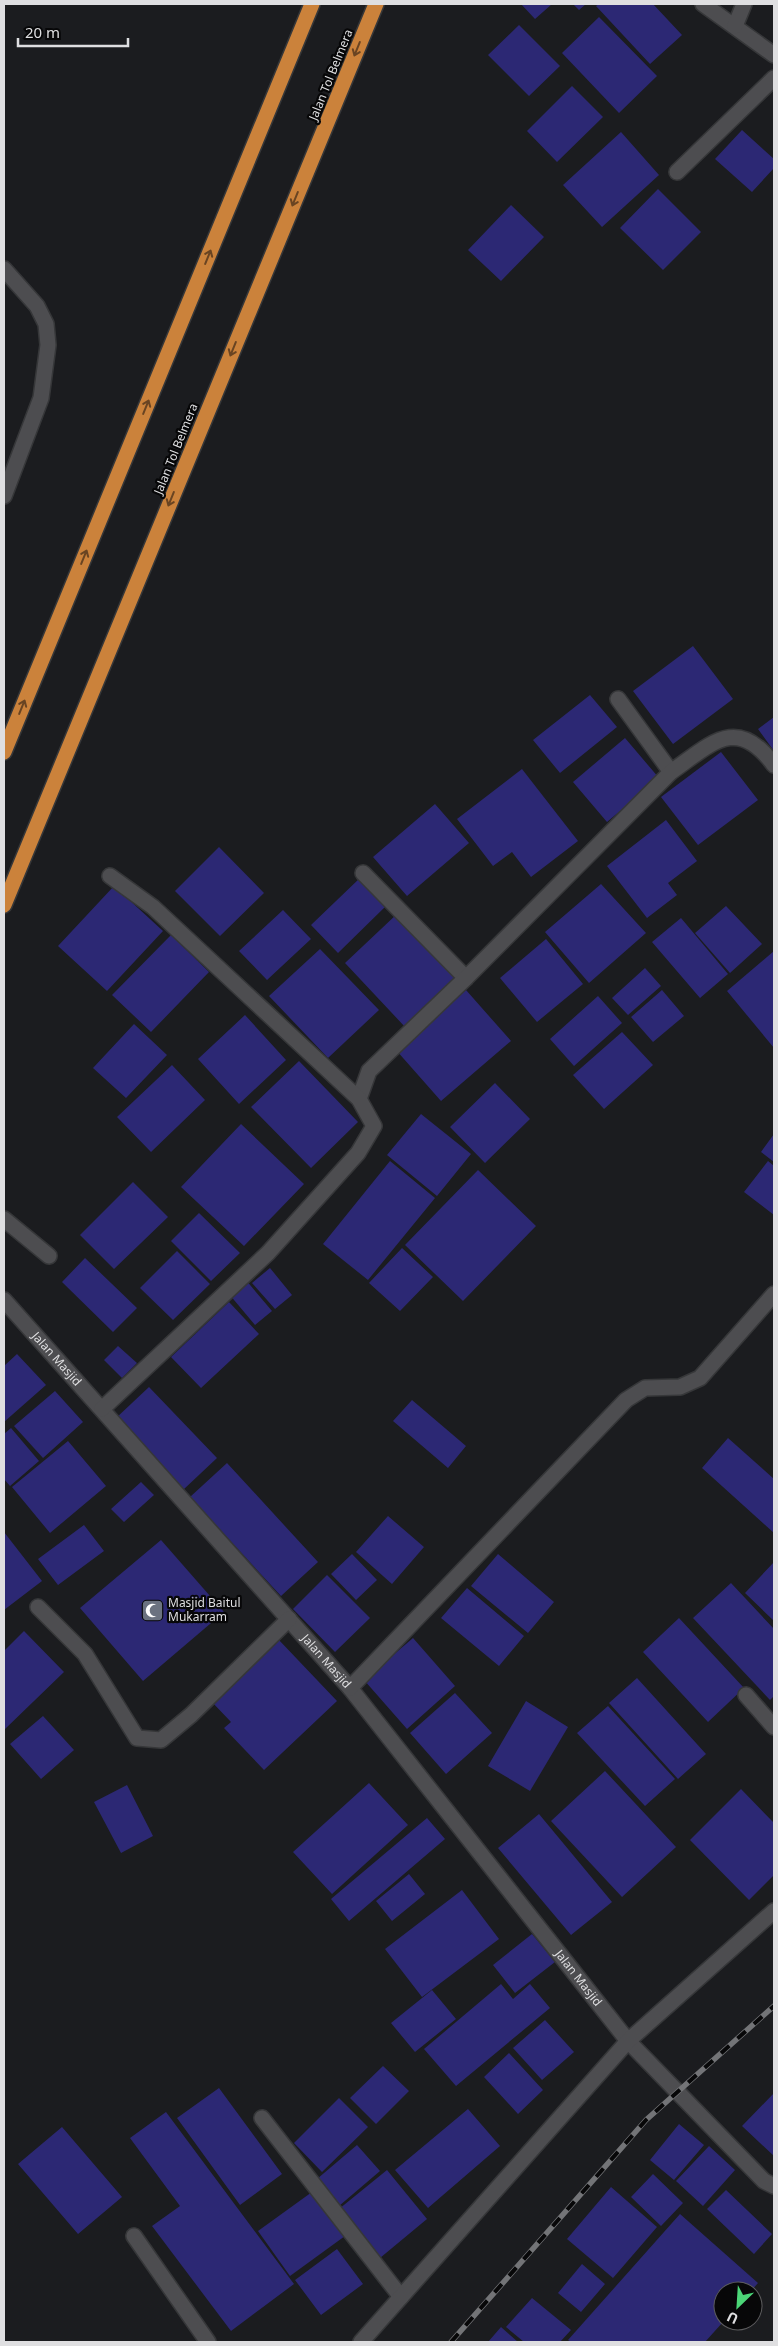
<svg xmlns="http://www.w3.org/2000/svg" width="778" height="2346" font-family="'Noto Sans',sans-serif">
	<style>
		.building { fill: #2c2874 }
		.lines { fill: none; stroke-linecap: round; stroke-linejoin: round }
		.street-casing { stroke: #363739; stroke-width: 18 }
		.highway-casing { stroke: #363739; stroke-width: 18 }
		.street { stroke: #4d4d50; stroke-width: 15 }
		.highway { stroke: #cb823b; stroke-width: 15 }
		.rail-casing { stroke: #737477; stroke-width: 5.5 }
		.rail { stroke: #070708; stroke-width: 4; stroke-dasharray: 11; stroke-linecap: butt }
		.oneway { stroke: #694422 }
		.labels { text-anchor: middle; stroke-width: 4.5; stroke-linejoin: round; paint-order: stroke }
		.street-label { font-size: 12px; fill: #dfdfe1; stroke: #070708 }
		.poi-label { font-size: 12px; fill: #dfdfe1; stroke: #070708; text-anchor: start }
	</style>
	<rect width="100%" height="100%" fill="#1b1c1f"/>
	<path class="building" d="M521,4H552L535,19Z
		M573,4H586L579,10Z
		M599,4H653L682,35L650,64L596,6Z
		M599,17L657,76L619,113L562,53Z
		M519,25L560,66L529,96L488,55Z
		M572,86L603,117L557,162L527,131Z
		M742,130L774,159V168L752,192L715,159Z
		M621,132L659,175L602,227L563,185Z
		M658,189L701,232L663,270L620,228Z
		M511,205L544,237L501,281L468,250Z
		M693,646L733,699L673,744L633,691Z
		M590,695L617,727L560,773L533,740Z
		M774,717V751L758,729Z
		M625,738L659,778L607,822L573,782Z
		M721,752L758,800L698,845L661,797Z
		M522,769L578,841L531,877L512,852L493,866L457,819Z
		M435,804L469,843L407,896L373,857Z
		M666,820L697,861L668,883L677,895L647,918L607,866Z
		M219,847L264,893L220,936L175,891Z
		M361,877L387,905L338,953L311,925Z
		M601,884L646,933L589,983L545,932Z
		M114,886L163,931L107,991L58,946Z
		M726,906L762,944L730,973L695,933Z
		M283,910L311,939L267,980L239,951Z
		M398,913L460,978L406,1028L345,963Z
		M681,918L728,974L700,998L652,942Z
		M171,935L209,972L151,1032L112,995Z
		M546,939L583,984L537,1022L500,978Z
		M320,949L379,1010L328,1058L269,996Z
		M774,951V1048L727,991Z
		M645,968L661,986L628,1015L612,998Z
		M466,990L511,1041L441,1101L396,1050Z
		M662,990L684,1016L653,1042L631,1017Z
		M598,996L622,1023L574,1066L550,1039Z
		M245,1015L286,1060L239,1104L198,1059Z
		M134,1024L167,1055L126,1098L93,1068Z
		M622,1032L653,1065L604,1109L573,1075Z
		M299,1061L358,1122L311,1168L251,1107Z
		M172,1065L205,1100L151,1152L117,1117Z
		M495,1083L530,1119L485,1163L450,1127Z
		M421,1114L471,1154L437,1196L387,1155Z
		M241,1124L304,1184L244,1246L181,1187Z
		M774,1134V1162L761,1152Z
		M390,1161L435,1198L368,1280L323,1244Z
		M768,1161L774,1166V1215L744,1192Z
		M478,1170L536,1226L463,1301L405,1245Z
		M133,1182L168,1217L114,1269L80,1235Z
		M199,1213L240,1253L211,1281L171,1241Z
		M402,1248L433,1277L400,1311L369,1283Z
		M177,1251L210,1284L173,1320L140,1288Z
		M85,1258L137,1308L113,1332L62,1282Z
		M270,1268L292,1295L275,1309L252,1283Z
		M245,1279L272,1311L255,1325L229,1294Z
		M229,1302L259,1334L201,1388L171,1357Z
		M118,1346L137,1363L122,1378L104,1360Z
		M17,1354L46,1385L4,1422V1366Z
		M149,1387L217,1458L183,1490L115,1419Z
		M55,1391L83,1422L43,1458L14,1426Z
		M412,1400L466,1446L448,1468L393,1421Z
		M11,1428L39,1461L10,1486L4,1479V1434Z
		M728,1438L774,1479V1533L702,1468Z
		M68,1441L106,1486L50,1533L12,1487Z
		M227,1463L318,1562L281,1596L190,1497Z
		M141,1482L154,1495L124,1522L111,1509Z
		M388,1516L424,1547L392,1584L356,1552Z
		M84,1525L104,1551L58,1585L38,1559Z
		M4,1532L42,1581L4,1610Z
		M161,1540L224,1612L143,1681L80,1608Z
		M352,1554L377,1580L356,1600L331,1574Z
		M498,1554L554,1602L528,1633L471,1586Z
		M774,1562V1621L745,1593Z
		M327,1575L370,1618L335,1652L293,1609Z
		M731,1583L774,1629V1696L770,1700L693,1618Z
		M467,1588L524,1636L499,1666L441,1618Z
		M679,1618L744,1688L708,1722L643,1652Z
		M24,1631L64,1672L4,1730V1651Z
		M413,1638L455,1686L407,1729L364,1680Z
		M278,1639L337,1701L264,1770L224,1728L231,1722L211,1701Z
		M637,1678L706,1754L678,1779L609,1703Z
		M455,1693L492,1733L446,1774L410,1733Z
		M526,1701L568,1727L530,1791L488,1766Z
		M608,1706L675,1779L645,1806L577,1733Z
		M43,1716L74,1750L41,1779L10,1744Z
		M605,1771L676,1847L622,1897L551,1821Z
		M369,1783L408,1825L332,1894L293,1852Z
		M127,1785L153,1836L121,1853L94,1802Z
		M741,1789L774,1823V1875L749,1900L690,1840Z
		M539,1814L612,1902L571,1935L498,1848Z
		M427,1818L445,1839L349,1921L331,1899Z
		M409,1874L425,1894L392,1921L376,1901Z
		M462,1890L499,1939L422,1997L385,1949Z
		M532,1934L555,1962L515,1993L493,1965Z
		M501,1984L513,1999L530,1984L550,2008L456,2086L424,2049Z
		M432,1990L456,2019L415,2052L391,2023Z
		M545,2020L574,2052L542,2080L513,2048Z
		M509,2053L543,2090L518,2114L484,2077Z
		M383,2066L409,2091L376,2124L350,2098Z
		M219,2088L282,2174L240,2205L177,2118Z
		M774,2093V2156L742,2126Z
		M339,2098L368,2127L322,2172L294,2143Z
		M468,2109L500,2146L428,2208L395,2170Z
		M166,2112L294,2284L231,2331L152,2226L180,2206L130,2138Z
		M679,2124L704,2145L674,2180L650,2160Z
		M62,2127L122,2197L78,2234L18,2164Z
		M357,2145L380,2171L339,2206L317,2179Z
		M709,2146L735,2170L703,2206L676,2181Z
		M387,2170L427,2219L380,2258L339,2209Z
		M653,2174L683,2203L661,2226L631,2197Z
		M611,2187L657,2227L613,2278L567,2239Z
		M726,2190L772,2234L754,2254L707,2209Z
		M312,2192L345,2236L290,2276L258,2231Z
		M680,2214L758,2283L751,2291H723V2322L705,2342H571L568,2340Z
		M337,2249L363,2284L321,2315L295,2280Z
		M582,2264L605,2284L581,2312L558,2293Z
		M532,2298L571,2330L560,2342H524L506,2327Z
		M501,2327L518,2342H488Z"/>
	<g class="lines">
		<defs>
			<g id="street">
				<path d="M703,4L774,55"/>
				<path d="M735,26L744,4"/>
				<path d="M677,172L774,78"/>
				<path d="M4,269L37,306L46,324L48,345L41,398L4,496"/>
				<path d="M618,699L671,772"/>
				<path d="M363,873L466,978"/>
				<path d="M359,1099L369,1071L466,978L671,772C711,744 737,714 774,765"/>
				<path d="M4,1219L49,1256"/>
				<path id="s1" d="M4,1300L350,1688L628,2041L764,2181L774,2186"/>
				<path d="M102,1409L268,1253L358,1153L374,1126L359,1099L153,907L110,876"/>
				<path d="M38,1607L85,1654L137,1738L161,1740L191,1715L289,1619"/>
				<path d="M350,1688L626,1400L645,1388L680,1387L700,1378L774,1294"/>
				<path d="M746,1695L774,1727"/>
				<path d="M262,2118L401,2297"/>
				<path d="M134,2236L208,2342"/>
				<path d="M361,2342L628,2041L774,1911"/>
			</g>
			<path id="highway" d="M4,752L312,4
				M4,905L376,4"/>
		</defs>
		<use href="#street" class="street-casing"/>
		<use href="#highway" class="highway-casing"/>
		<use href="#street" class="street"/>
		<use href="#highway" class="highway"/>
		<defs>
			<path id="rail" d="M451,2342L646,2120L774,2006"/>
		</defs>
		<use href="#rail" class="rail-casing"/>
		<use href="#rail" class="rail"/>
	</g>
	<defs><path id="oneway-shaft" d="M-6 0H5M1.5-3L5.5 0L1.5 3" fill="none" stroke-width="1.6" stroke-linecap="round" stroke-linejoin="round" transform="scale(1.25)"/></defs>
	<g class="oneway">
		<use href="#oneway-shaft" transform="translate(357 49) rotate(112)"/>
		<use href="#oneway-shaft" transform="translate(295 199) rotate(112)"/>
		<use href="#oneway-shaft" transform="translate(208 257) rotate(-68)"/>
		<use href="#oneway-shaft" transform="translate(233 349) rotate(112)"/>
		<use href="#oneway-shaft" transform="translate(146 407) rotate(-68)"/>
		<use href="#oneway-shaft" transform="translate(171 499) rotate(112)"/>
		<use href="#oneway-shaft" transform="translate(84 557) rotate(-68)"/>
		<use href="#oneway-shaft" transform="translate(22 707) rotate(-68)"/>
	</g>
	<defs>
		<symbol id="mosque-square" viewBox="-11 -11 22 22"><rect x="-9" y="-9" width="18" height="18" rx="4" fill="#6b7280" stroke="#070708"/><path d="M3.5-4.9A6 6 0 1 0 3.5 4.9A5 5 0 1 1 3.5-4.9Z" fill="#fff"/></symbol>
	</defs>
	<g fill-rule="evenodd">
		<use href="#mosque-square" x="140" y="1598" width="25" height="25"/>
	</g>
	<g class="labels">
		<g class="street-label">
			<text transform="translate(331 75) rotate(-68)" y="4">Jalan Tol Belmera</text>
			<text transform="translate(176 449) rotate(-68)" y="4">Jalan Tol Belmera</text>
			<text dy="4" stroke="none"><textPath href="#s1" startOffset="79">Jalan Masjid</textPath></text>
			<text dy="4" stroke="none"><textPath href="#s1" startOffset="484">Jalan Masjid</textPath></text>
			<text dy="4" stroke="none"><textPath href="#s1" startOffset="889">Jalan Masjid</textPath></text>
		</g>
		<g class="poi-label">
			<text x="168" y="1607">Masjid Baitul<tspan x="168" dy="14">Mukarram</tspan></text>
		</g>
	</g>
	<rect width="778" height="2346" fill="none" stroke="#dfdfe1" stroke-width="10"/>
	<g transform="translate(738 2306) rotate(205)"><circle r="24" fill="#070708" stroke="#5d5d5f"/>
	<path d="M0-4L9 19L0 12L-9 19Z" fill="#4bd677"/>
	<text y="-8" font-size="14" font-weight="bold" text-anchor="middle" fill="#dfdfe1">U</text>
	</g>
	<path d="M18 38v8h110v-8" fill="none" stroke="#dfdfe1" stroke-width="2.5"/>
	<text x="25" y="38" font-size="15" fill="#dfdfe1" stroke="#070708" stroke-width="4" paint-order="stroke">20 m</text>
</svg>
